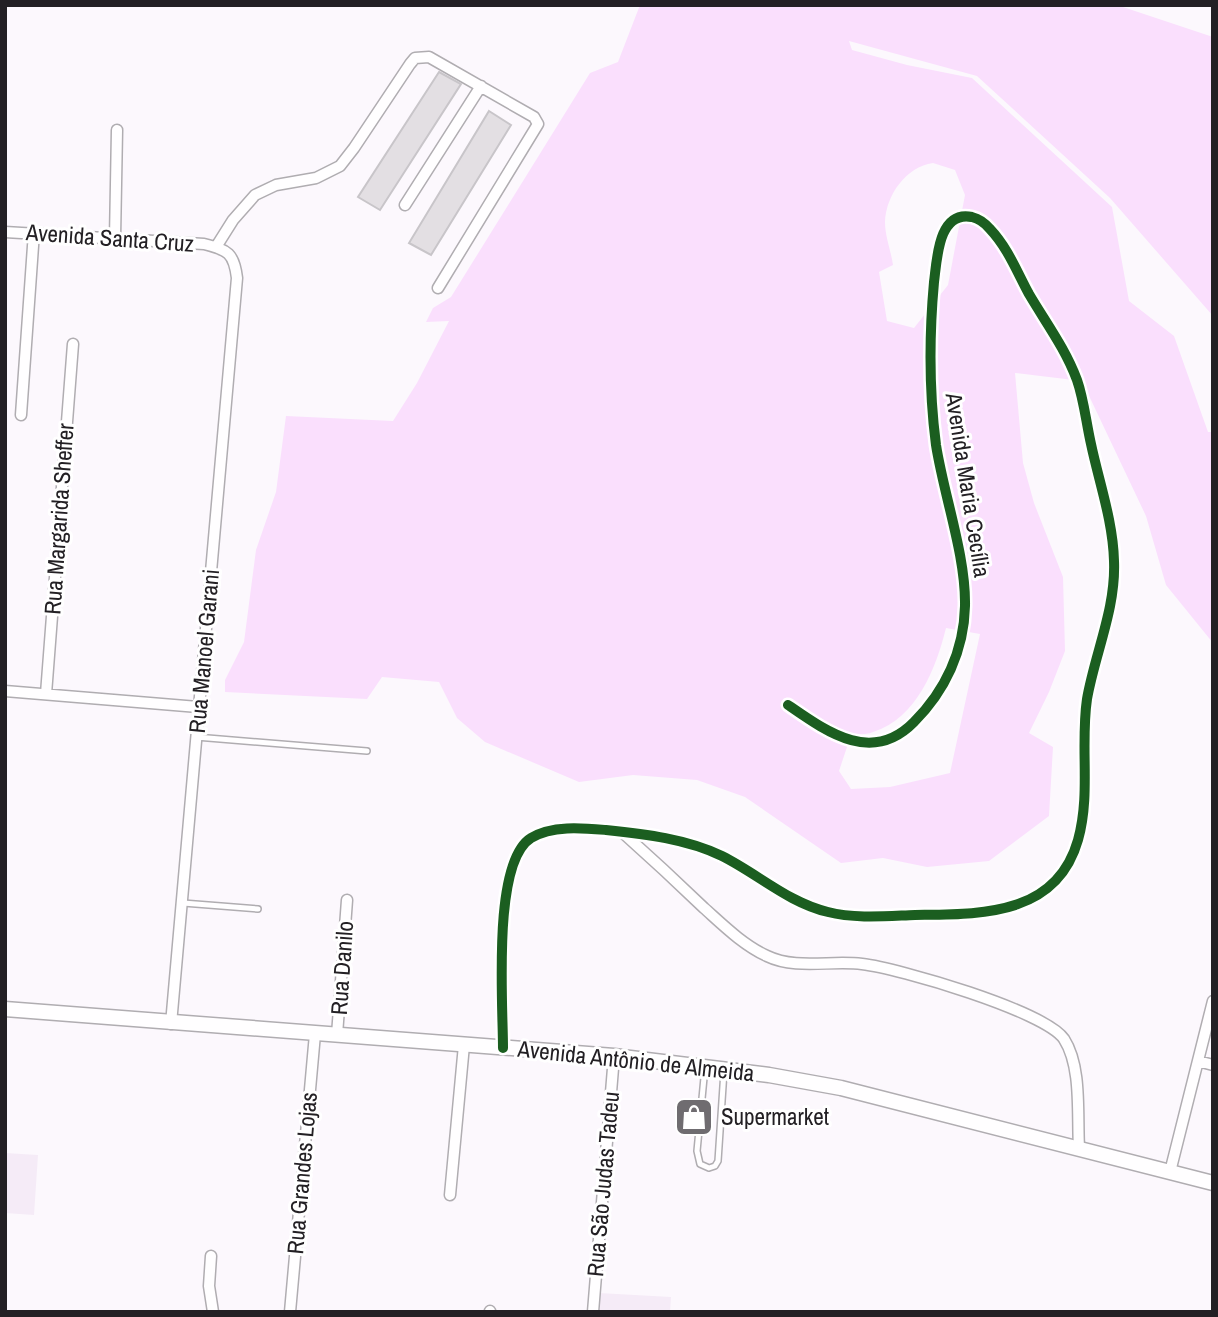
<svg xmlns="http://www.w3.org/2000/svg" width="1218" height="1317" font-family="'Archivo Narrow',sans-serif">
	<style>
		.built { fill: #f5ebf7 }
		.green { fill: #fadffd; fill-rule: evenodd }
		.building { fill: #e3dfe3; stroke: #c8c5c9; stroke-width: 2 }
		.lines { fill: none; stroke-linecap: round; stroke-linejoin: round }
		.service-casing { stroke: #b0adb1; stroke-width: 8 }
		.minor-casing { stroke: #b0adb1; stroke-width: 13 }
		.tertiary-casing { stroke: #b0adb1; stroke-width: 17 }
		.service { stroke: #fffeff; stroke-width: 5 }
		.minor { stroke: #fffeff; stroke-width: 10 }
		.tertiary { stroke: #fffeff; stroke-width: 14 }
		.cycleway-casing { stroke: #fff; stroke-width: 15 }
		.cycleway { stroke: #1b5e20; stroke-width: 10 }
		.labels { text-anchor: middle; stroke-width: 6; stroke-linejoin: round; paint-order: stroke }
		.street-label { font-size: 23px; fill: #232024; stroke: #fff }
		.poi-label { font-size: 23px; fill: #232024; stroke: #fff; text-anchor: start }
	</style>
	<rect width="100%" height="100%" fill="#fcf8fd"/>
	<path class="built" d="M5,1153L38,1155L34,1215L5,1213Z
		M599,1293L671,1297L670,1312H597Z"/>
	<path class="green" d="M640,5H1117L1213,37V316L1110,198L977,76L849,41L852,50L907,65L972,78L1112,207L1129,301L1174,336L1208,432H1213V643L1166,585L1146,516L1082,381L1015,373L1023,463L1034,503L1063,577L1065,651L1049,692L1029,733L1053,747L1049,816L989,861L927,867L883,858L841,863L745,797L697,780L633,775L579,782L485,742L457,718L439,682L382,677L367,699L225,692V680L244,642L256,550L276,492L286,416L393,421L417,383L449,321L426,322L433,308L451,297L590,73L618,62ZM933,163L955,170L965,195L948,285L914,328L887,321L879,272L893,265C891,251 885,236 885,222C886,195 906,167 933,163ZM946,628L980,634L950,773L890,787L851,789L839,771L851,735C858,734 867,735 873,732C917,718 936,668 946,628Z"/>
	<path class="building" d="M439,72L461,84L380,210L358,197Z
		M489,111L511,125L431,255L409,243Z"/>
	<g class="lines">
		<defs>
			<path id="service" d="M196,737L367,751
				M183,903L258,909
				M705,1067L697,1151L700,1164L709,1168L715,1166L718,1161L724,1071"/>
			<path id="minor" d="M405,205L481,86
				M5,232L204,244C228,250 234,253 237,278L171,1024
				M115,238L117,130
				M216,247L233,220L255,195L276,185L316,178L340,166L354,148L410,64L415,58L429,57L534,117L538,124L438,288
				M21,415L34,232
				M5,691L198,707
				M46,694L73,344
				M622,832C650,857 677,882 704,908C723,925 743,945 767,956C796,970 831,960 862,964C898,968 1045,1011 1064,1039C1082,1067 1077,1114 1079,1148
				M337,1035L347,900
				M503,1048C503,1003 492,862 531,838C552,825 583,828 606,830C645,834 687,839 722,856C758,874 789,903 828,912C855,919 887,916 915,915C979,914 1056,917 1078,840C1091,794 1080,746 1087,699C1095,653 1116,609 1114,561C1113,521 1099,482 1091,444C1086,422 1084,400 1077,380C1065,348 1046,323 1029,294C1017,272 1008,248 990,229C985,223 980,219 972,217C938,210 937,260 934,282C929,337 929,391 936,445C944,496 966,556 965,606C964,651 945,691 914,722C872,765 827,732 788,705
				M1198,1061L1213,1065
				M1170,1172L1213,1001
				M450,1195L464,1045
				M211,1256L209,1286L213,1312
				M290,1312L315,1034
				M490,1312V1311
				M593,1312L614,1056"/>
			<path id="tertiary" d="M5,1009L614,1056L769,1075L841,1088L1213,1183"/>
		</defs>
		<use href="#service" class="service-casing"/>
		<use href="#minor" class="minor-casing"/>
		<use href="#tertiary" class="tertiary-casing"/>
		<use href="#service" class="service"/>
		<use href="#minor" class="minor"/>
		<use href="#tertiary" class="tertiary"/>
		<defs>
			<path id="cycleway" d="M503,1048C503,1003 492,862 531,838C552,825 583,828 606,830C645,834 687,839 722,856C758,874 789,903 828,912C855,919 887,916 915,915C979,914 1056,917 1078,840C1091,794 1080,746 1087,699C1095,653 1116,609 1114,561C1113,521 1099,482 1091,444C1086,422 1084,400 1077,380C1065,348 1046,323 1029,294C1017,272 1008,248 990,229C985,223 980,219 972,217C938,210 937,260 934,282C929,337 929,391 936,445C944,496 966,556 965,606C964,651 945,691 914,722C872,765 827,732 788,705"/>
		</defs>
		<use href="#cycleway" class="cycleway-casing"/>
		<use href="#cycleway" class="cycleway"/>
	</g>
	<defs>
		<symbol id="shop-square" viewBox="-11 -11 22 22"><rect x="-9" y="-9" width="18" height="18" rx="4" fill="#6f6c70" stroke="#fff"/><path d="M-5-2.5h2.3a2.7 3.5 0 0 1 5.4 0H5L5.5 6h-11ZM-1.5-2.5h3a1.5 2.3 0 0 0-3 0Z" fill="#fff"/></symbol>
	</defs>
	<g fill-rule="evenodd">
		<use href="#shop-square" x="672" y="1095" width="44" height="44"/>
	</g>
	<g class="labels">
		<g class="street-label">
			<text transform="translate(110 238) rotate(4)" y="8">Avenida Santa Cruz</text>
			<text transform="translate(968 485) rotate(81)" y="8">Avenida Maria Cecília</text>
			<text transform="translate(59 519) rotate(-86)" y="8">Rua Margarida Sheffer</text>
			<text transform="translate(204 651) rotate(-85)" y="8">Rua Manoel Garani</text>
			<text transform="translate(342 968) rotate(-86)" y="8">Rua Danilo</text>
			<text transform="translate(636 1061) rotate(6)" y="8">Avenida Antônio de Almeida</text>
			<text transform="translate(302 1173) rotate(-85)" y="8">Rua Grandes Lojas</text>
			<text transform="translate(603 1184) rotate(-85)" y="8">Rua São Judas Tadeu</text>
		</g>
		<g class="poi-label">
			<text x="721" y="1125">Supermarket</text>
		</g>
	</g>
	<rect width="1218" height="1317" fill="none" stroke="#232024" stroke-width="14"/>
</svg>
